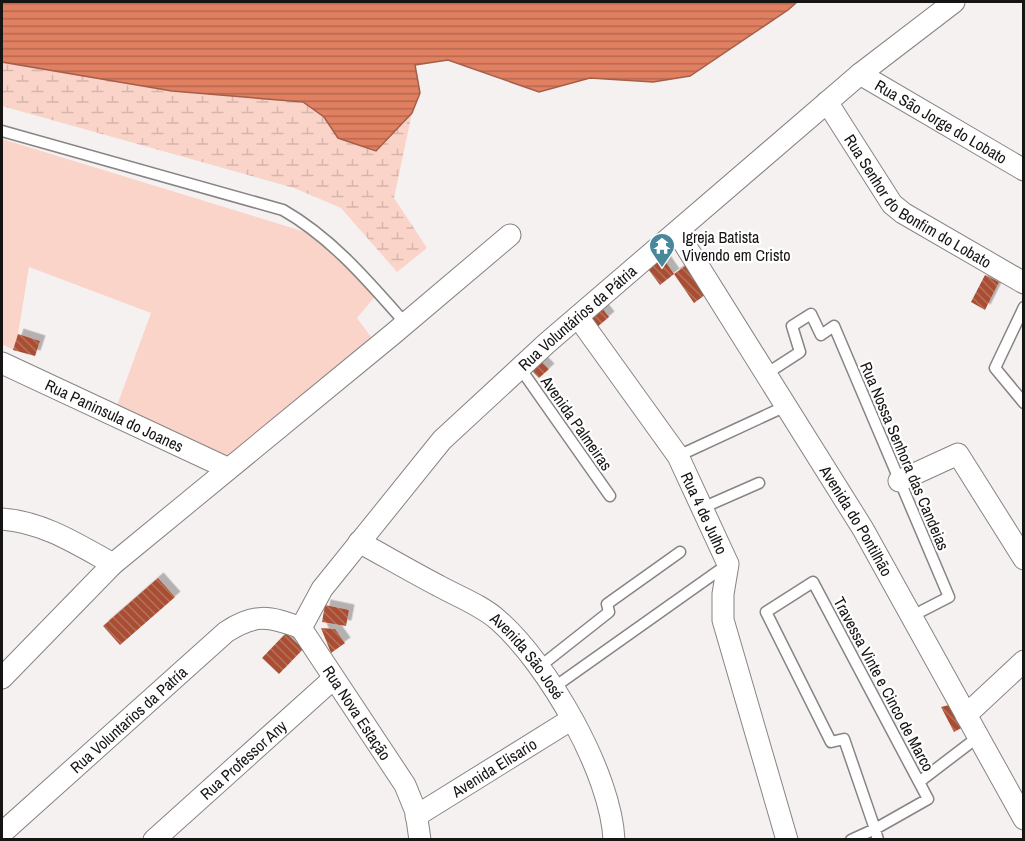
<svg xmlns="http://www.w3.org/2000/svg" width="1025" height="841" font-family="'Archivo Narrow',sans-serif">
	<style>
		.green { fill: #fad4c9 }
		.wetland { fill: url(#wetland-marsh) }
		.water { fill: url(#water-rules); stroke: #a45f4a; stroke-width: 1.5 }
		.building { fill: url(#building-back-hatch); filter: url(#shadow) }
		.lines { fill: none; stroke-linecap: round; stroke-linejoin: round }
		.lane-casing { stroke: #888483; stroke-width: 13 }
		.street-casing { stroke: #888483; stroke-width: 23 }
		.lane { stroke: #fff; stroke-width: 10 }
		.street { stroke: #fff; stroke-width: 21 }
		.labels { text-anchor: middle; stroke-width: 4.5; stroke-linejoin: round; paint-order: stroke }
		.street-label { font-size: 16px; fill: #161514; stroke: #fff }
		.poi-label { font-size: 16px; fill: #161514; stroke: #fff; text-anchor: start }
	</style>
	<defs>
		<pattern id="wetland-marsh" width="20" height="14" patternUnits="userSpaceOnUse" patternTransform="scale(1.5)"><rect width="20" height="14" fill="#fad4c9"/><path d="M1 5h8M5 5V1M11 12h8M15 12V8" fill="none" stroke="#d6b5ac"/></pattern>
		<pattern id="water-rules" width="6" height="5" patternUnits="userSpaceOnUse" patternTransform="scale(1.5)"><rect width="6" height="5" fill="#e17f61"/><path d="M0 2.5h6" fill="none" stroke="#b5674f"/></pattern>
		<pattern id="building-back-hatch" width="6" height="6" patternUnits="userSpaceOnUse" patternTransform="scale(1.5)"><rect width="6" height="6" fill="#ab4e31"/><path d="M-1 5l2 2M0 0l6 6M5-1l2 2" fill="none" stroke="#b07360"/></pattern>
		<filter id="shadow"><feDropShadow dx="5.5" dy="-5.5" stdDeviation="0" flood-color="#0004"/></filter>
	</defs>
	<rect width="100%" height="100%" fill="#f5f1f0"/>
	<path class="green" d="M2,139L312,234L377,294L357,318L371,337L232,458L115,411L151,313L29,267L18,334L13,350L2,344Z"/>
	<path class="wetland" d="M2,2H797L788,10L690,76L653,82L590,78L539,92L448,60L415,65L420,93L412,113L394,198L427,248L397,272L341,208L294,188L2,106Z"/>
	<path class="water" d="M2,2H797L788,10L690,76L653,82L590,78L539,92L448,60L415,65L420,93L412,113L376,151L338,138L324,117L303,102L172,91L2,62Z"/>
	<path class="building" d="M663,258L674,274L660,285L648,269Z
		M688,264L709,292L694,303L674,274Z
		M985,275L999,282L985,310L971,302Z
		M602,308L609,317L596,328L588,319Z
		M18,334L40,341L35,356L13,350Z
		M542,362L549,369L539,378L532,371Z
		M158,578L175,597L120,645L103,626Z
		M325,605L349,610L346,626L322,622Z
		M321,628L335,629L345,643L331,653Z
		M286,633L303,649L279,674L262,658Z
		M953,704L965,726L954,732L941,707Z"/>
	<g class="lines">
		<defs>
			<path id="lane" d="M2,131L283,210C332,238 369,282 406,324
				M1024,307L995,368L1024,403
				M520,368L610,496
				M766,374L800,352L792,326L811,314L821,335L834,326L949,597L912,616
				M678,456L786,406
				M702,508L759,483
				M538,668L609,612L607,604L680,552
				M553,688L728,564
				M919,782L978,737
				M851,840L875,829L928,799L813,582L766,612L831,742L844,739L875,829L878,840"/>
			<g id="street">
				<path id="s1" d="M860,74L1024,170"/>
				<path id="s2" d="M827,102L892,204L903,213L1024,283"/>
				<path id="s3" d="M677,232L863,529L1024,819"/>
				<path id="s4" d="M578,317L678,456L728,564L723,594V620L787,840"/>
				<path id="s5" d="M2,363L227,468"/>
				<path d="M899,481L958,454L1024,559"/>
				<path d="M2,519C43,522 77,544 113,564"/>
				<path id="s6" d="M359,542C385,556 412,572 439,586C459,597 481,605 498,620C548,664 611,773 614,840"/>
				<path id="s7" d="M301,628L322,589L442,440L547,343L860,74L954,2"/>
				<path d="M2,678L113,564L393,334L510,235"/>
				<path d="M966,715L1024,661"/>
				<path id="s8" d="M416,816L572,719"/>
				<path id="s9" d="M2,833L226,632C255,613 269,616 301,628L405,785L416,812L420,840"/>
				<path id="s10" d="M154,840L333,679"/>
			</g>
		</defs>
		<use href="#lane" class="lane-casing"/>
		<use href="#street" class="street-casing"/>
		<use href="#lane" class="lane"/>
		<use href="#street" class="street"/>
	</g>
	<defs>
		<symbol id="temple-pin" viewBox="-11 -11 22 30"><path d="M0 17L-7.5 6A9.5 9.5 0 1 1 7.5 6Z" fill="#47899a" stroke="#fff"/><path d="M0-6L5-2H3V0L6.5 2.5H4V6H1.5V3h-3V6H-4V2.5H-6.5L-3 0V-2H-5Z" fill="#fff"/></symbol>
	</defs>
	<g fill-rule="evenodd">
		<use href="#temple-pin" x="647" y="231" width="30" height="40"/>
	</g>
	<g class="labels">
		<g class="street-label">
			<text dy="6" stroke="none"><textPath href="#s1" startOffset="94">Rua São Jorge do Lobato</textPath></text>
			<text dy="6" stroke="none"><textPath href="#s2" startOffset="138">Rua Senhor do Bonfim do Lobato</textPath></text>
			<text dy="6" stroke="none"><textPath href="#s7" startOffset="418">Rua Voluntários da Pátria</textPath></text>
			<text dy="6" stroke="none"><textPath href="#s5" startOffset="124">Rua Paninsula do Joanes</textPath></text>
			<text transform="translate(577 423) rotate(55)" y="6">Avenida Palmeiras</text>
			<text transform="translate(905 456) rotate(67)" y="6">Rua Nossa Senhora das Candeias</text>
			<text dy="6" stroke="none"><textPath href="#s4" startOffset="234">Rua 4 de Julho</textPath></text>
			<text dy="6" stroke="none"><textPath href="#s3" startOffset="340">Avenida do Pontilhão</textPath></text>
			<text dy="6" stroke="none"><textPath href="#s6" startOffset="206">Avenida São José</textPath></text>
			<text transform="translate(884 684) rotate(62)" y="6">Travessa Vinte e Cinco de Marco</text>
			<text dy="6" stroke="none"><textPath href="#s9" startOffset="482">Rua Nova Estação</textPath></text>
			<text dy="6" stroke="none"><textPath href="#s9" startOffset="170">Rua Voluntarios da Patría</textPath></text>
			<text dy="6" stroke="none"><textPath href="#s10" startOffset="120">Rua Professor Any</textPath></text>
			<text dy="6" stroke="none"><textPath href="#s8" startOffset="92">Avenida Elisario</textPath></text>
		</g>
		<g class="poi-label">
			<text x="682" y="243">Igreja Batista<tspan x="682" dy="18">Vivendo em Cristo</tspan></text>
		</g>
	</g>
	<rect width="1025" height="841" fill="none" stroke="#161514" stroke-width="6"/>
</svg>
